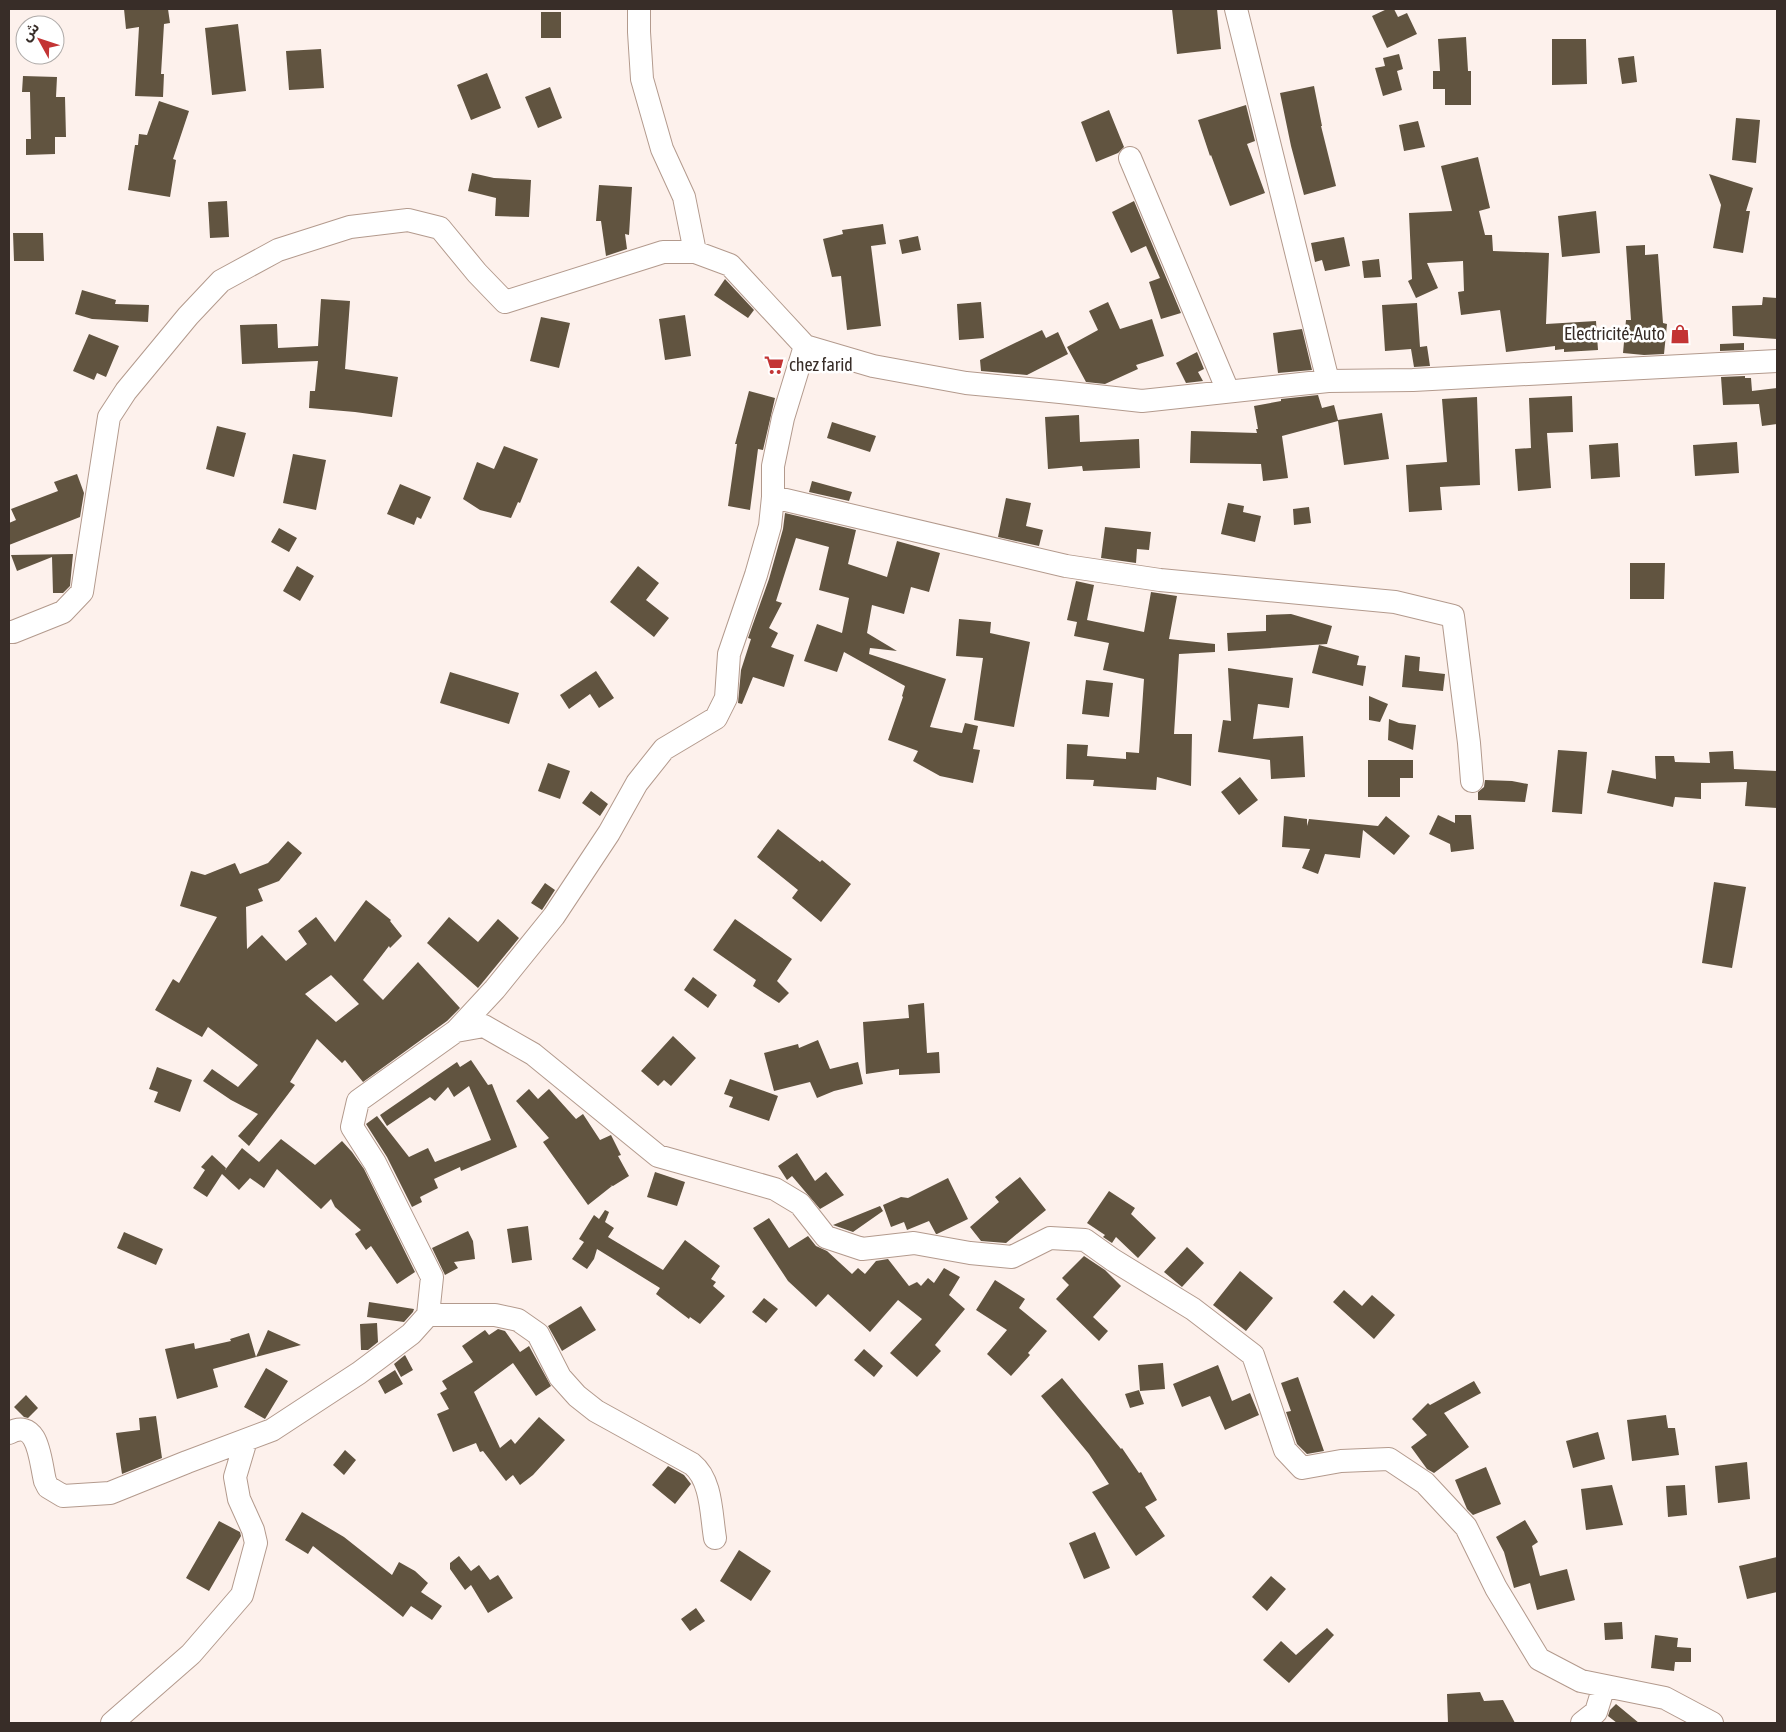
<svg xmlns="http://www.w3.org/2000/svg" width="1786" height="1732" font-family="'Asap Condensed','Noto Sans Arabic',sans-serif">
	<style>
		.building { fill: #615440; fill-rule: evenodd }
		.lines { fill: none; stroke-linecap: round; stroke-linejoin: round }
		.minor-casing { stroke: #b39a8d; stroke-width: 24 }
		.minor { stroke: #fff; stroke-width: 22 }
		.labels { text-anchor: middle; stroke-width: 5; stroke-linejoin: round; paint-order: stroke }
		.poi-label { font-size: 18px; fill: #382d28; stroke: #fff; text-anchor: end }
	</style>
	<rect width="100%" height="100%" fill="#fdf1ec"/>
	<path class="building" d="M124,9H168L170,23L164,24L161,74H164L163,97L135,96L139,27L126,29Z
		M1172,9H1217L1221,49L1177,54Z
		M1387,9H1394L1398,17L1407,13L1417,34L1387,48L1372,16Z
		M541,12H561V38H541Z
		M238,24L246,91L212,95L205,28Z
		M1466,37L1468,71H1471V105H1445V89H1433V71H1440L1438,39Z
		M1552,39H1586L1587,84L1552,85Z
		M321,49L324,88L289,90L286,51Z
		M1399,54L1403,69L1397,71L1402,90L1383,96L1375,68L1385,66L1383,58Z
		M1634,56L1637,82L1622,84L1618,58Z
		M487,73L501,108L471,120L457,85Z
		M23,76L57,77L56,97H65L66,137H55V154L26,155V139H31L30,92H22Z
		M1314,86L1322,126H1321L1336,186L1304,195L1291,146L1280,93Z
		M550,87L562,118L538,128L525,97Z
		M159,101L189,111L173,159L176,160L170,197L128,190L135,145H138L139,134L147,135Z
		M1246,105L1255,141L1247,144L1265,193L1230,206L1211,155L1210,156L1198,120Z
		M1109,110L1124,147L1118,153L1096,162L1081,122Z
		M1736,118L1760,120L1756,163L1732,160Z
		M1418,121L1425,147L1404,151L1399,125Z
		M1478,157L1490,208L1479,211L1485,235H1492L1493,251L1549,253L1546,324L1596,321L1598,350L1564,352V349L1555,350V346L1506,352L1500,310L1461,315L1458,292L1464,291L1463,261L1427,263L1438,288L1416,298L1408,281L1412,279L1409,213L1452,211L1441,166Z
		M472,173L494,178L531,180L529,217L495,216L496,198L468,191Z
		M1709,174L1753,188L1746,211H1750L1743,253L1713,248L1721,205Z
		M599,185L632,187L629,235L625,234L627,249L606,256L601,221H596Z
		M227,201L229,237L210,238L208,202Z
		M1134,201L1181,313L1161,319L1149,282L1160,278L1146,246L1131,253L1112,212Z
		M1596,211L1600,253L1562,257L1558,216Z
		M883,224L886,244L871,246L881,326L847,330L841,276L832,277L823,239L843,234L842,230Z
		M13,233H43L44,261H14Z
		M918,236L921,250L902,254L899,240Z
		M1344,237L1350,266L1325,271L1322,260L1315,262L1311,243Z
		M1645,245V255L1658,254L1663,323L1667,324L1664,354L1644,355L1623,353L1626,320H1631L1626,246Z
		M1379,259L1381,277L1364,278L1362,261Z
		M725,279L754,310L748,318L714,295Z
		M82,290L116,300L115,304L149,305L148,322L92,319L75,314Z
		M1763,297L1777,298V339L1733,336L1732,306L1762,305Z
		M321,299L350,301L345,369L398,377L392,417L355,412L309,408L310,391H315L318,361L242,364L240,325L277,324L278,348L318,346Z
		M981,302L984,338L959,340L957,304Z
		M1108,302L1120,329L1152,319L1164,356L1136,365L1138,369L1105,384L1086,382L1067,347L1098,330L1089,311Z
		M1417,303L1420,347L1427,346L1430,366L1414,367L1411,349L1385,351L1382,305Z
		M685,315L691,356L665,360L659,319Z
		M541,317L570,323L559,368L530,361Z
		M1302,329L1312,370L1278,373L1273,333Z
		M1042,330L1046,338L1058,332L1068,354L1027,375L981,371L980,360Z
		M89,334L119,346L106,377L97,373L94,380L73,371Z
		M1744,343V350L1720,351V344Z
		M1197,352L1204,369L1198,372L1203,381L1186,383L1176,363Z
		M1745,376V378H1751L1752,391L1777,388V424L1762,426L1759,404L1723,405L1721,377Z
		M749,391L775,398L763,450L758,449L750,510L728,506L737,444H735Z
		M1318,395L1322,408L1334,405L1338,420L1382,413L1389,459L1344,465L1338,421L1282,436L1288,478L1263,481L1261,464L1190,463L1191,431L1257,433L1256,429H1258L1254,406L1281,401V399Z
		M1572,396L1573,432L1547,433L1551,488L1518,491L1515,449L1531,448L1529,398Z
		M1477,397L1480,485L1440,487L1442,510L1409,512L1406,465L1447,462L1442,399Z
		M1079,415L1080,442L1139,439L1140,468L1083,471L1082,466L1048,469L1045,417Z
		M832,422L876,436L870,452L827,438Z
		M217,426L246,433L234,477L206,469Z
		M1737,442L1739,473L1695,476L1693,445Z
		M1618,443L1620,477L1591,479L1589,445Z
		M504,446L538,459L520,503L518,502L511,518L480,510L463,499L477,462L494,469Z
		M293,454L326,460L316,510L283,503Z
		M77,474L84,493L80,517L9,545V523L16,520L11,509L58,491L54,482Z
		M812,481L852,492L849,501L809,492Z
		M400,484L431,497L421,519L417,517L414,525L387,514Z
		M1006,498L1031,503L1026,526L1043,530L1039,546L998,537Z
		M1228,503L1244,506L1243,512L1261,516L1255,542L1221,534Z
		M1309,507L1311,523L1294,525L1293,509Z
		M785,513L856,530L848,564L887,577L897,541L940,553L929,592L911,587L904,614L872,605L867,633L897,651L870,648L869,654L946,679L930,727L962,733L965,723L978,726L973,749L980,750L973,783L940,776L913,761L918,751L888,740L903,697L902,696L905,686L844,652L837,672L804,661L817,624L842,633L849,598L819,590L829,547L796,538L776,601L782,603L769,628L778,633L771,647L794,655L784,687L753,677L742,704L738,703L741,670L751,639L748,638L769,579L783,529Z
		M1105,527L1151,532L1149,550L1137,549L1136,563L1101,558Z
		M279,528L297,538L289,552L271,542Z
		M73,554L70,586L63,593H53L52,557L17,571L11,555Z
		M1630,563H1665L1664,599H1630Z
		M297,566L314,576L300,601L283,591Z
		M638,566L659,583L646,600L669,618L654,637L610,602Z
		M1076,581L1094,585L1087,620L1144,632L1151,592L1177,596L1169,639L1215,644V652L1179,654L1174,734H1192L1191,786L1157,777L1156,790L1093,786L1094,780L1066,779L1067,744L1088,745L1087,756L1126,759V752L1139,753L1144,679L1103,670L1109,643L1074,636L1077,622L1067,620Z
		M1291,614L1332,626L1327,644L1228,651L1227,633L1266,631V615Z
		M959,619L991,622L990,633L1030,642L1014,727L974,720L983,658L956,656Z
		M1319,645L1359,656L1357,665L1366,666L1363,686L1312,673Z
		M1405,655L1420,657L1419,671L1445,674L1443,691L1402,687Z
		M1228,668L1293,678L1289,708L1258,704L1253,739L1303,736L1305,777L1271,779L1270,760L1218,752L1223,720L1231,721Z
		M596,671L614,698L599,708L590,694L569,709L560,695Z
		M450,672L519,693L509,724L440,703Z
		M1086,680L1113,683L1109,717L1082,714Z
		M1369,696L1388,704L1380,722L1369,720Z
		M1389,719L1399,723L1416,725L1413,750L1388,740Z
		M1558,750L1587,752L1582,814L1552,812Z
		M1733,751L1734,769L1777,771V808L1745,806L1747,782L1701,783V799L1675,797L1673,807L1607,793L1612,770L1656,779L1655,756H1674L1675,762L1710,763L1709,752Z
		M1368,760H1413V778H1400V797H1368Z
		M548,763L570,771L560,799L538,791Z
		M1240,777L1258,800L1239,815L1221,792Z
		M1485,780L1512,781L1528,784L1525,802L1478,800V792L1484,787Z
		M591,791L608,804L600,816L582,803Z
		M1438,815L1455,823V815H1471L1474,849L1451,852L1450,844L1429,834Z
		M1284,816L1307,819V826L1309,819L1378,826L1386,816L1410,836L1394,855L1363,830L1360,858L1325,854L1318,874L1302,868L1310,849L1282,847Z
		M778,829L820,862L822,860L851,884L821,922L792,898L798,890L757,857Z
		M288,841L302,853L279,881L258,889L263,901L246,907L247,949L262,935L286,961L307,944L298,931L316,917L335,942L366,900L391,920L390,921L402,936L390,948L389,946L363,980L383,1000L418,962L460,1008L447,1021L363,1082L345,1060L342,1063L317,1039L290,1082L295,1085L249,1146L238,1136L258,1114L231,1100L203,1081L212,1069L238,1087L258,1065L208,1027L202,1037L155,1010L173,979L179,983L217,917L180,906L191,871L205,875L235,863L240,874L268,863ZM331,975L359,1004L336,1022L305,994Z
		M1714,882L1746,887L1732,968L1702,963Z
		M545,883L555,890L542,910L531,903Z
		M449,917L478,942L498,919L519,938L478,988L427,943Z
		M735,919L792,959L777,981L789,993L779,1003L753,986L756,980L713,950Z
		M693,977L717,995L708,1008L684,990Z
		M924,1003L927,1053L939,1052L940,1073L899,1075V1069L866,1074L863,1022L909,1018L908,1005Z
		M673,1036L696,1058L671,1086L664,1080L658,1086L641,1071Z
		M818,1040L830,1069L858,1062L863,1084L834,1091L817,1098L810,1082L774,1091L764,1053L798,1044L799,1048Z
		M471,1060L488,1085L492,1084L517,1147L461,1171L460,1167L434,1179L438,1188L420,1197L422,1202L412,1207L387,1157L366,1124L377,1116L409,1157L428,1148L435,1162L491,1140L469,1086L454,1097L448,1087L435,1101L430,1097L387,1126L380,1115L457,1062L460,1067Z
		M157,1067L192,1080L180,1112L154,1102L158,1092L149,1089Z
		M730,1079L778,1096L769,1121L729,1107L733,1097L724,1094Z
		M529,1089L538,1099L549,1089L576,1119L583,1114L600,1140L611,1135L621,1155L618,1156L629,1176L613,1186L610,1185L612,1186L588,1205L543,1142L549,1138L516,1101Z
		M281,1139L315,1165L342,1141L352,1152L364,1169L415,1272L397,1284L371,1246L366,1250L355,1234L361,1230L335,1207L331,1199L321,1209L277,1169L264,1188L250,1178L239,1190L222,1174L207,1197L193,1188L205,1170L201,1167L212,1155L226,1168L225,1170L242,1148L259,1162Z
		M797,1153L815,1181L826,1172L844,1195L820,1209L792,1176L787,1180L778,1166Z
		M655,1172L685,1182L677,1206L647,1197Z
		M1020,1177L1046,1210L1006,1243L981,1241L970,1227L999,1202L995,1197Z
		M948,1178L968,1219L937,1234H936L929,1221L907,1230L904,1222L891,1227L883,1205L901,1197L908,1198Z
		M1109,1191L1135,1208L1131,1214L1156,1238L1138,1258L1116,1237L1112,1243L1103,1237L1105,1235L1087,1223Z
		M880,1206L883,1211L853,1232L833,1225Z
		M605,1210L609,1212L605,1222L614,1228L608,1237L663,1270L685,1240L720,1266L711,1279L716,1282L713,1286L725,1296L700,1324L690,1317L689,1319L656,1294L660,1288L597,1249L594,1259L587,1269L572,1259L584,1242L579,1239L594,1215L599,1219Z
		M769,1218L789,1248L808,1236L816,1246L827,1251L852,1274L858,1268L865,1274L876,1261L888,1259L909,1286L917,1282L921,1286L928,1278L934,1283L944,1268L960,1277L949,1295L965,1309L935,1345L941,1351L917,1377L890,1353L922,1319L898,1300L870,1332L828,1294L816,1307L788,1281L753,1228Z
		M528,1226L532,1260L512,1263L507,1229Z
		M468,1231L473,1241L475,1259L454,1262L458,1268L445,1275L432,1248Z
		M124,1232L163,1249L156,1265L117,1248Z
		M1187,1247L1204,1263L1182,1287L1164,1272Z
		M1084,1256L1105,1270L1121,1286L1093,1317L1108,1331L1099,1341L1056,1299L1069,1285L1062,1278Z
		M1240,1271L1273,1298L1246,1331L1213,1305Z
		M995,1280L1025,1299L1019,1308L1047,1331L1028,1353L1030,1355L1011,1376L987,1354L1007,1330L976,1310Z
		M1344,1290L1362,1306L1372,1295L1395,1315L1374,1339L1333,1302Z
		M764,1298L778,1309L766,1323L752,1312Z
		M369,1302L414,1309L413,1312L404,1322L367,1317Z
		M581,1306L596,1330L562,1351L548,1326Z
		M377,1323L378,1342L368,1350H361L360,1324Z
		M498,1329L505,1331L520,1352L529,1346L551,1386L536,1396L513,1363L474,1392L500,1448L511,1439L515,1444L539,1417L565,1440L533,1475L520,1485L513,1475L506,1481L483,1451L480,1452L476,1443L453,1452L437,1414L449,1409L440,1393L447,1389L442,1381L473,1362L462,1346L485,1330L489,1335Z
		M268,1330L301,1345L256,1357Z
		M249,1333L256,1357L213,1369L218,1387L177,1399L165,1349L194,1343L195,1349L231,1341L230,1339Z
		M864,1349L883,1366L874,1377L854,1360Z
		M405,1355L413,1370L401,1377L394,1364Z
		M1163,1363L1165,1389L1140,1391L1138,1365Z
		M1218,1365L1232,1401L1250,1393L1259,1415L1225,1430L1210,1396L1182,1407L1173,1384Z
		M266,1368L288,1381L265,1419L244,1407Z
		M395,1370L403,1384L385,1394L378,1381Z
		M1298,1377L1324,1451L1307,1454L1297,1444L1286,1412L1291,1411L1281,1383Z
		M1062,1378L1121,1449L1122,1448L1139,1473L1141,1472L1157,1500L1145,1507L1165,1536L1136,1556L1092,1492L1109,1484L1089,1454L1041,1396Z
		M1474,1381L1481,1393L1444,1413L1469,1447L1434,1473L1427,1469L1411,1447L1427,1435L1412,1419L1428,1403L1430,1405Z
		M1139,1390L1144,1404L1130,1408L1125,1394Z
		M26,1395L38,1408L28,1418L24,1417L14,1407Z
		M1666,1415L1668,1428H1675L1679,1455L1632,1461L1627,1420Z
		M156,1416L162,1458L122,1474L116,1433L140,1430L139,1418Z
		M1598,1432L1605,1459L1573,1468L1566,1441Z
		M345,1450L356,1460L344,1475L333,1465Z
		M1747,1462L1750,1499L1718,1503L1715,1466Z
		M668,1466L684,1475L691,1484L675,1504L652,1485Z
		M1486,1467L1501,1504L1473,1515L1467,1509L1455,1480Z
		M1612,1485L1623,1525L1586,1530L1581,1489Z
		M1685,1485L1687,1515L1668,1517L1666,1486Z
		M302,1512L344,1537L392,1575L399,1562L415,1571L428,1583L421,1592L442,1606L432,1620L411,1606L403,1617L313,1546L308,1554L285,1540Z
		M1525,1520L1538,1542L1532,1546L1540,1576L1567,1569L1575,1600L1537,1610L1530,1583L1514,1588L1504,1552L1496,1537Z
		M219,1521L240,1532L241,1536L209,1591L186,1578Z
		M1095,1532L1110,1568L1084,1579L1069,1543Z
		M739,1550L771,1571L751,1601L720,1581Z
		M459,1556L471,1571L479,1565L490,1580L498,1575L513,1598L488,1613L471,1585L465,1590L450,1569V1563Z
		M1777,1557V1592L1747,1599L1739,1566Z
		M1271,1576L1286,1589L1267,1611L1252,1597Z
		M696,1608L705,1621L690,1631L681,1619Z
		M1622,1622L1623,1639L1605,1640L1604,1623Z
		M1327,1628L1334,1635L1289,1683L1263,1660L1281,1641L1296,1655Z
		M1655,1635L1678,1638L1677,1647L1691,1648V1662H1675L1674,1671L1651,1668Z
		M1480,1692L1484,1701L1503,1700L1515,1723H1448L1447,1694Z
		M1616,1704L1639,1723H1617L1608,1716L1610,1710Z"/>
	<g class="lines">
		<defs>
			<path id="minor" d="M639,9V32L642,79L662,149L684,197L695,252
				M1236,9L1328,381
				M1130,158L1228,391
				M773,497L1066,566L1160,580L1395,602L1453,616L1469,743L1472,781
				M9,632H13L63,612L82,592L109,417L126,391L188,316L221,281L278,250L350,227L408,220L440,228L477,273L505,302L663,252H695L730,265L805,346L873,366L966,383L1060,392L1142,401L1328,381L1413,380L1777,361
				M456,1031L495,989L554,916L609,833L637,783L664,749L716,718L726,698L729,654L756,575L770,526L773,497V466L783,418L805,346
				M428,1315H495L518,1320L538,1334L560,1377L577,1396L596,1411L692,1464C712,1480 711,1514 715,1538
				M9,1433C39,1417 40,1461 45,1481L48,1487L63,1496L110,1493L187,1462L272,1430L359,1373L411,1334L428,1315L432,1277L375,1163L352,1127L358,1101L456,1031L484,1026L533,1054L658,1156L775,1189L800,1204L826,1237L862,1249L914,1243L970,1253L1012,1257L1050,1238L1085,1240L1113,1260L1193,1309L1253,1355L1285,1450L1302,1468L1341,1461L1389,1459L1425,1483L1466,1527L1496,1588L1539,1659L1581,1681L1665,1698L1712,1723
				M112,1723L191,1654L242,1595L256,1543L253,1530L239,1499L235,1477L246,1440
				M1582,1723L1596,1712L1604,1686"/>
		</defs>
		<use href="#minor" class="minor-casing"/>
		<use href="#minor" class="minor"/>
	</g>
	<defs>
		<symbol id="shop-bare" viewBox="-9 -9 18 18"><path d="M-5-2.5h2.3a2.7 3.5 0 0 1 5.4 0H5L5.5 6h-11ZM-1.5-2.5h3a1.5 2.3 0 0 0-3 0Z" fill="#c33434" stroke="#fff" stroke-width="2.5" paint-order="stroke"/></symbol>
		<symbol id="supermarket-bare" viewBox="-9 -9 18 18"><path d="M-6-5.5h2.5l.6 2H6L4.5 2H-2.5L-4.4-4H-6ZM-1.5 3.2a1.3 1.3 0 1 0 .1 0ZM3 3.2a1.3 1.3 0 1 0 .1 0Z" fill="#c33434" stroke="#fff" stroke-width="2.5" paint-order="stroke"/></symbol>
	</defs>
	<g fill-rule="evenodd">
		<use href="#shop-bare" x="1666" y="320" width="28" height="28"/>
		<use href="#supermarket-bare" x="760" y="351" width="28" height="28"/>
	</g>
	<g class="labels">
		<g class="poi-label">
			<text x="1665" y="340">Electricité-Auto</text>
			<text x="789" y="371" text-anchor="start">chez farid</text>
		</g>
	</g>
	<rect width="1786" height="1732" fill="none" stroke="#382d28" stroke-width="20"/>
	<g transform="translate(40 40) rotate(310)"><circle r="24" fill="#ffffff" stroke="#afaba9"/>
	<path d="M0-4L9 19L0 12L-9 19Z" fill="#c33434"/>
	<text y="-8" font-size="14" font-weight="bold" text-anchor="middle" fill="#382d28">ش</text>
	</g>
</svg>
